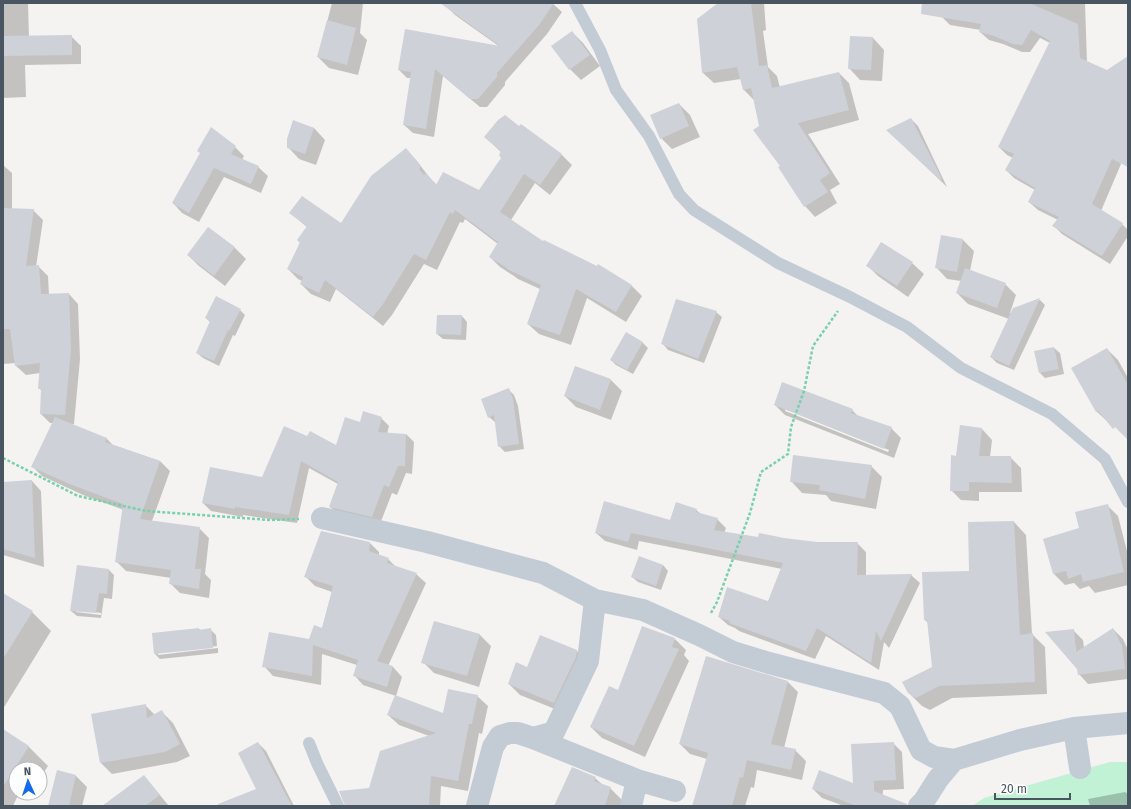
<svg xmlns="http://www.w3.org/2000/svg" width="1131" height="809" font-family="'Fira Sans',sans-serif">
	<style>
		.green { fill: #c1f2d6 }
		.shadow { fill: #0003; fill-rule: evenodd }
		.building { fill: #ced1d7 }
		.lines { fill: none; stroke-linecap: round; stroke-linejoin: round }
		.path { stroke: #77d2a9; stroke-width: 2.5; stroke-dasharray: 3 2; stroke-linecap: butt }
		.service { stroke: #c3ccd4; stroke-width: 12 }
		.minor { stroke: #c3ccd4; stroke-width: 22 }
	</style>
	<rect width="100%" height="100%" fill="#f5f2f2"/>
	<path class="green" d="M1110,762H1128V806H972L984,798Z"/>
	<path class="shadow" d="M3,3H28L29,37L71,36L81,46V64L25,65L26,97L3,98Z
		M332,3H363L360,33L367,40L358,75L329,68L318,57Z
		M450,3H552L562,12L547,34L505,82V85L487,107H480L443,76L434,137L413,133L404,125L411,78H407L399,70L500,47L455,15L447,7Z
		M719,3H764L766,30L763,31L768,67L777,76L780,88L839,73L849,83L859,120L808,134L840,184L830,190L837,203L815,217L805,206L781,166L760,126L754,100L744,90L741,79L714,83L703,73Z
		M941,3H1085L1087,63L1107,71L1128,57V114L1101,131L1121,164L1101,211L1122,224L1128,230V236L1110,264L1062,234L1054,226L1058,220L1038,210L1029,202L1035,190L1014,178L1006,170L1013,158L1007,155L999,147L1050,43L1040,38L1030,52H1022L1003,44L989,40L980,32L981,30L950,25L942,17Z
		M572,32L583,43L600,66L581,80L570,69Z
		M873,38L884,50L882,81L860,80L849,68Z
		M679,104L690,115L700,137L672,149L661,138Z
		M911,119L918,126L947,187L895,137Z
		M294,122L314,128L325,140L316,165L299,159L288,147Z
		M521,126L562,155L572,165L550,195L535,183L511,220L543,243L598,267L599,266L632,286L642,296L626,322L587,298L571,345L539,334L528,324L540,289L518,279L514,276L500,267L490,257L498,244L465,219L463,223L460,222L437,270L424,264L392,315L383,326L336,289L330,302L311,294L301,284L302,281L298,279L288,269L307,227L290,213L341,224L406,150L416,160L430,178L437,185L480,191L502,158V153L485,137L520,128Z
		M3,137L4,166L12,173V210H33L43,220L36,267H39L48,276L49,295L69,294L78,304L80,359L74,424H70L106,438L113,445L160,461L170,471L152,521L199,528L209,538L205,574L211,580L209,598L180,593L170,583L171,578L126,571L116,561L124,510L83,495L42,476L32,466L53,423H50L41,414L42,391L39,388L40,373L26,375L16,366V363L3,364Z
		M235,147L244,156L242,160L258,167L268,176L261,193L224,177L199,222L182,213L173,203Z
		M209,228L235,248L246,259L225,286L199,266L188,255Z
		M942,236L963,240L974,251L970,271L1005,284L1016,295L1010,313H1011L1014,309L1040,300L1045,305L1014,370L997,363L991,357L1009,319L968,304L957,293L961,281L947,279L936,267Z
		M882,243L912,263L924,274L908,297L878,276L867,265Z
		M240,310L245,315L235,336L233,335L219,366L203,358L197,353L211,323L206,318Z
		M716,312L722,317L704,363L668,350L663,344Z
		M462,316L467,322L466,340L443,339L437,334Z
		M626,333L643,343L648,348L633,374L616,365L611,360Z
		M1054,348L1060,353L1064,374L1045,378L1040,373Z
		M1107,349L1118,360L1128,378V411L1108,422L1096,411Z
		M611,380L622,391L611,420L576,407L565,396Z
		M508,389L514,395L518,406L524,449L505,452L499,446L496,422H495L489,417Z
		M775,405L852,410L859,417L891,428L901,438L894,458L785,415ZM785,409L889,450L888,452L785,411Z
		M381,418L389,426L387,434H406L414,442L412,474L406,473L397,495L392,493L380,524L338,514L330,507L338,484L309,468L297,523L243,515V517L211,511L203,503L262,478L307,437L336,446L361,423Z
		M961,426L982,429L992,440L990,457H1010L1021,468L1022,492H979V501L961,500L951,490Z
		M871,466L882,477L876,509L831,501L826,495L802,493L791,481Z
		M32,481L41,491L44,567L3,555V483Z
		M1107,505L1118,516L1128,555V585L1095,593L1089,586L1080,589L1074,583L1065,585L1054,574L1044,539L1080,529Z
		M696,510L701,514L717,519L726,528L724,533L759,539H784L817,543H857L866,552V576L911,575L920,583L889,648L884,642L879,670L826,636L815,659L739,631L735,628L728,625L719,617L768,603L782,569L639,541L637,550L605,541L596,533L671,521Z
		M1014,522L1026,535L1032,634L1045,647L1047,694L952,698L930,710L922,706L909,693L934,667L929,624L925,620L970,572Z
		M370,543L379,552V555L388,559L396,567L416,574L426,583L388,666L393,667L402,677L396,696L444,714L477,696L488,706L482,734L479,733L468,791L441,786L440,806H351L429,736L399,725L388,715L396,696L363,685L354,675L357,665L322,654L321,685L273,676L264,666L310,640L322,629L332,592L315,586L306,577Z
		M639,557L663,565L668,571L661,590L638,582L632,577Z
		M109,570L114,575L112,599L104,598L101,618L77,616L71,611ZM76,610L101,613V615L76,612Z
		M3,594L32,612L51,631L3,709Z
		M435,622L480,635L491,646L479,687L434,673L423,662Z
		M199,629L201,630H211L216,635L217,646L158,653V655L218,648V653L160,659L155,654Z
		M1113,629L1123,639L1128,650V679L1088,684L1079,674L1073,630L1083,640L1084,648Z
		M675,639L686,650L684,655L689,661L645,757L602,738L591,727L619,691Z
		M576,650L587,662L565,713L520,695L509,684L528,668Z
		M788,682L798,692L784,748L795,750L806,761L802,780L757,770L754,788L751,787L745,806H693L707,759L690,754L680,744Z
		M145,705L155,715L162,712L173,723L190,756L177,762L112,774L101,763Z
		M3,730L29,747L48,766L40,778V769H16V793H19L13,806H3Z
		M258,743L266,751L294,806H214L258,790Z
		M893,743L902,752L904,789L883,790L882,806H844L822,798L813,789L854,784Z
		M57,772L76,776L87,787L82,806H49Z
		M144,776L169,806H103Z
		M595,778L603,785L610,788L627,805L626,806H555Z
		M1125,792L1128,794V806H1090L1088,799Z"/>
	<path class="building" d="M440,3H554L539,25L497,73V77L478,99H470L435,69L426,129L403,125L411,72L398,70L405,29L500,46Z
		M718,3H751L759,66L767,65L772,88L839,72L849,110L798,123L830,173L820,180L828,192L804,207L778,167L780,166L753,130L759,126L751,88L743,90L737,67L702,73L697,19Z
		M922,3H1029L1078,24L1080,58L1107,70L1128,56V167L1112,159L1092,204L1123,223L1102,256L1052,226L1059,217L1028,202L1035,188L1005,170L1014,154L998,147L1050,41L1031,30L1022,45L1013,44L994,36L979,32L981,24L921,14Z
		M327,20L356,28L347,65L317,57Z
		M572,31L590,55L569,70L551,46Z
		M72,35V55L3,56V36Z
		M850,36L873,37L871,70L848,69Z
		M679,103L689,126L660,139L650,115Z
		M505,115L519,126L521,124L562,154L540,185L524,174L500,212L543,241L544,240L597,266L598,264L632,285L616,312L576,289L560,335L527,324L541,285L507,269V268L489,257L498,242L455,210L453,214L450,212L426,260L414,254L383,304L373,317L325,280L319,293L300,284L303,277L287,269L300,243L297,240L307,226L289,213L302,196L341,223L371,176L406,148L421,166L419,169L424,175L426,173L436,185L443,172L479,190L501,158L499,155L501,151L484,137L498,120Z
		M911,118L942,179L940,180L886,130Z
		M293,120L314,128L305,154L287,148V139Z
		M211,127L236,146L231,154L259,166L251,184L214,168L189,213L172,203L200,153L197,151Z
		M3,208L34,209L26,266L39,265L41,294L69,293L71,349L65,415L40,414L41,389H38L40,363L15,366L10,329H3Z
		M208,227L235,247L214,276L187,255Z
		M941,235L963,239L957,272L935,268Z
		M881,242L913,262L897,286L866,266Z
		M965,268L1006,283L997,308L956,293Z
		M216,296L241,309L229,331L228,330L214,361L196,353L210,321L205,318Z
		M1040,298L1009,366L990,357L1013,308Z
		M676,299L717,311L698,359L661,344Z
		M437,315H462L461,335L436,334Z
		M626,332L643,342L627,370L610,360Z
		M1054,347L1059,369L1039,373L1034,351Z
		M1107,348L1128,385V440L1115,427L1113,429L1098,411L1096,412L1071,368Z
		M575,366L611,379L600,410L564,396Z
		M782,382L853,409L851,413L892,427L884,449L774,405Z
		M509,388L513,399L519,444L498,447L494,415L488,418L481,399Z
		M363,411L382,417L378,432L406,434L405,466H398L389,487L384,485L372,517L329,507L338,482L301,461L289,515L235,507V509L202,503L210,467L262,477L284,426L307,436L310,431L336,445L345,417L360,422Z
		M55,417L107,438L105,442L160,461L140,519L200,527L195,569H201L199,589L169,584L171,570L115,562L123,504L72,485L31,467Z
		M960,425L982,428L979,456H1011L1012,483L969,482V491H950L951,455L956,456Z
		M793,455L872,465L865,499L819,490L820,485L790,482Z
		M32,480L35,558L3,549V482Z
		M604,501L670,520L676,502L697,509L696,512L718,518L714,530L758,537L759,533L784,538L817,542H858L857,575L912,574L881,641L876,631L871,663L817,628L806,651L729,623L730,621L718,617L727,587L768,601L783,563L631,533L628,542L595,533Z
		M1108,504L1124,572L1083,582L1081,574L1068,579L1066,571L1053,574L1043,539L1079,528L1075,512Z
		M1014,521L1020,635L1033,633L1035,682L939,686L916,698L908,693L902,682L932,667L927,620H924L922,572L969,571L968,522Z
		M321,531L370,542L369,551L389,558L387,563L417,573L377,661L393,666L387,687L353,676L358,660L313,645L312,676L262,667L269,632L309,639L314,625L322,628L333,586L304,577Z
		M639,556L663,565L656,586L631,577Z
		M77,565L109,569L107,594L99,593L96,613L70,611Z
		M3,593L33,611L3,659Z
		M434,621L480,634L467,676L421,663Z
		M642,626L675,638L672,647L679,649L634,746L590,727L609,686L618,690Z
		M199,628V630L211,628L213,648L154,654L152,633Z
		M1113,628L1122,646L1125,669L1078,675L1077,669L1045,632L1074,629L1076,652Z
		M540,635L577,650L576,657L554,703L508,684L516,662L527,667Z
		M706,656L788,681L771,744L796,749L791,770L747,760L743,778L740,777L732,806H692L708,753L679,744Z
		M448,689L478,695L472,724H469L458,781L431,776L429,806H345L339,791L369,788L380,751L436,733L387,715L395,695L443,713Z
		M146,704L147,718L162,710L180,744L165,752L100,763L91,714Z
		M3,729L29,746L3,787Z
		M258,742L292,806H218V804L256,789L238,753Z
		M894,742L896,780L874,781V791L907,804V806H854V805L812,789L819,770L853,783L851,744Z
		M572,767L596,777L594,781L611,787L605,806H554Z
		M57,770L76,775L69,806H48Z
		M144,775L160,795L145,806H102Z"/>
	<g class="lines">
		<path class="path" d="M3,458L78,496L146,511L270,520L299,519
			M711,613L717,602L750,513L761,472L788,454L791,427L804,391L813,346L838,311"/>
		<path class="service" d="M575,3L600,50L616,90L649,136L679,194L694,210L778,263L848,296L907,327L961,368L1052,414L1105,459L1128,502
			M309,743L317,763L338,806"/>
		<path class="minor" d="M322,518L427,542L543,573L595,600L643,610L699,635L733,652L769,663L884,693L900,706L921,750L934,757L954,760L1020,740L1074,728L1128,723
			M1074,728L1080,768
			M533,738L637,780L675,791
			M477,806L493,747L500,736L510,733H518L533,738L554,732L588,661L595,600
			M631,806L637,780
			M919,806L924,801L938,779L954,760"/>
	</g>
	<rect width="1131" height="809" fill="none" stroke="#495561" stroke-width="8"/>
	<g transform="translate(28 781) rotate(357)"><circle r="19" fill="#ffffff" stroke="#b6bbc0"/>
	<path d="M0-3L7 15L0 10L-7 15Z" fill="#146aed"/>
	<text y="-6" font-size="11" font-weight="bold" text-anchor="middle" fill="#495561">N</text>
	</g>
	<path d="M995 793v6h75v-6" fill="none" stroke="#495561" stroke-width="2"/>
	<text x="1001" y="793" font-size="12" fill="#495561" stroke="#ffffff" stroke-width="3" paint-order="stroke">20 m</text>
</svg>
